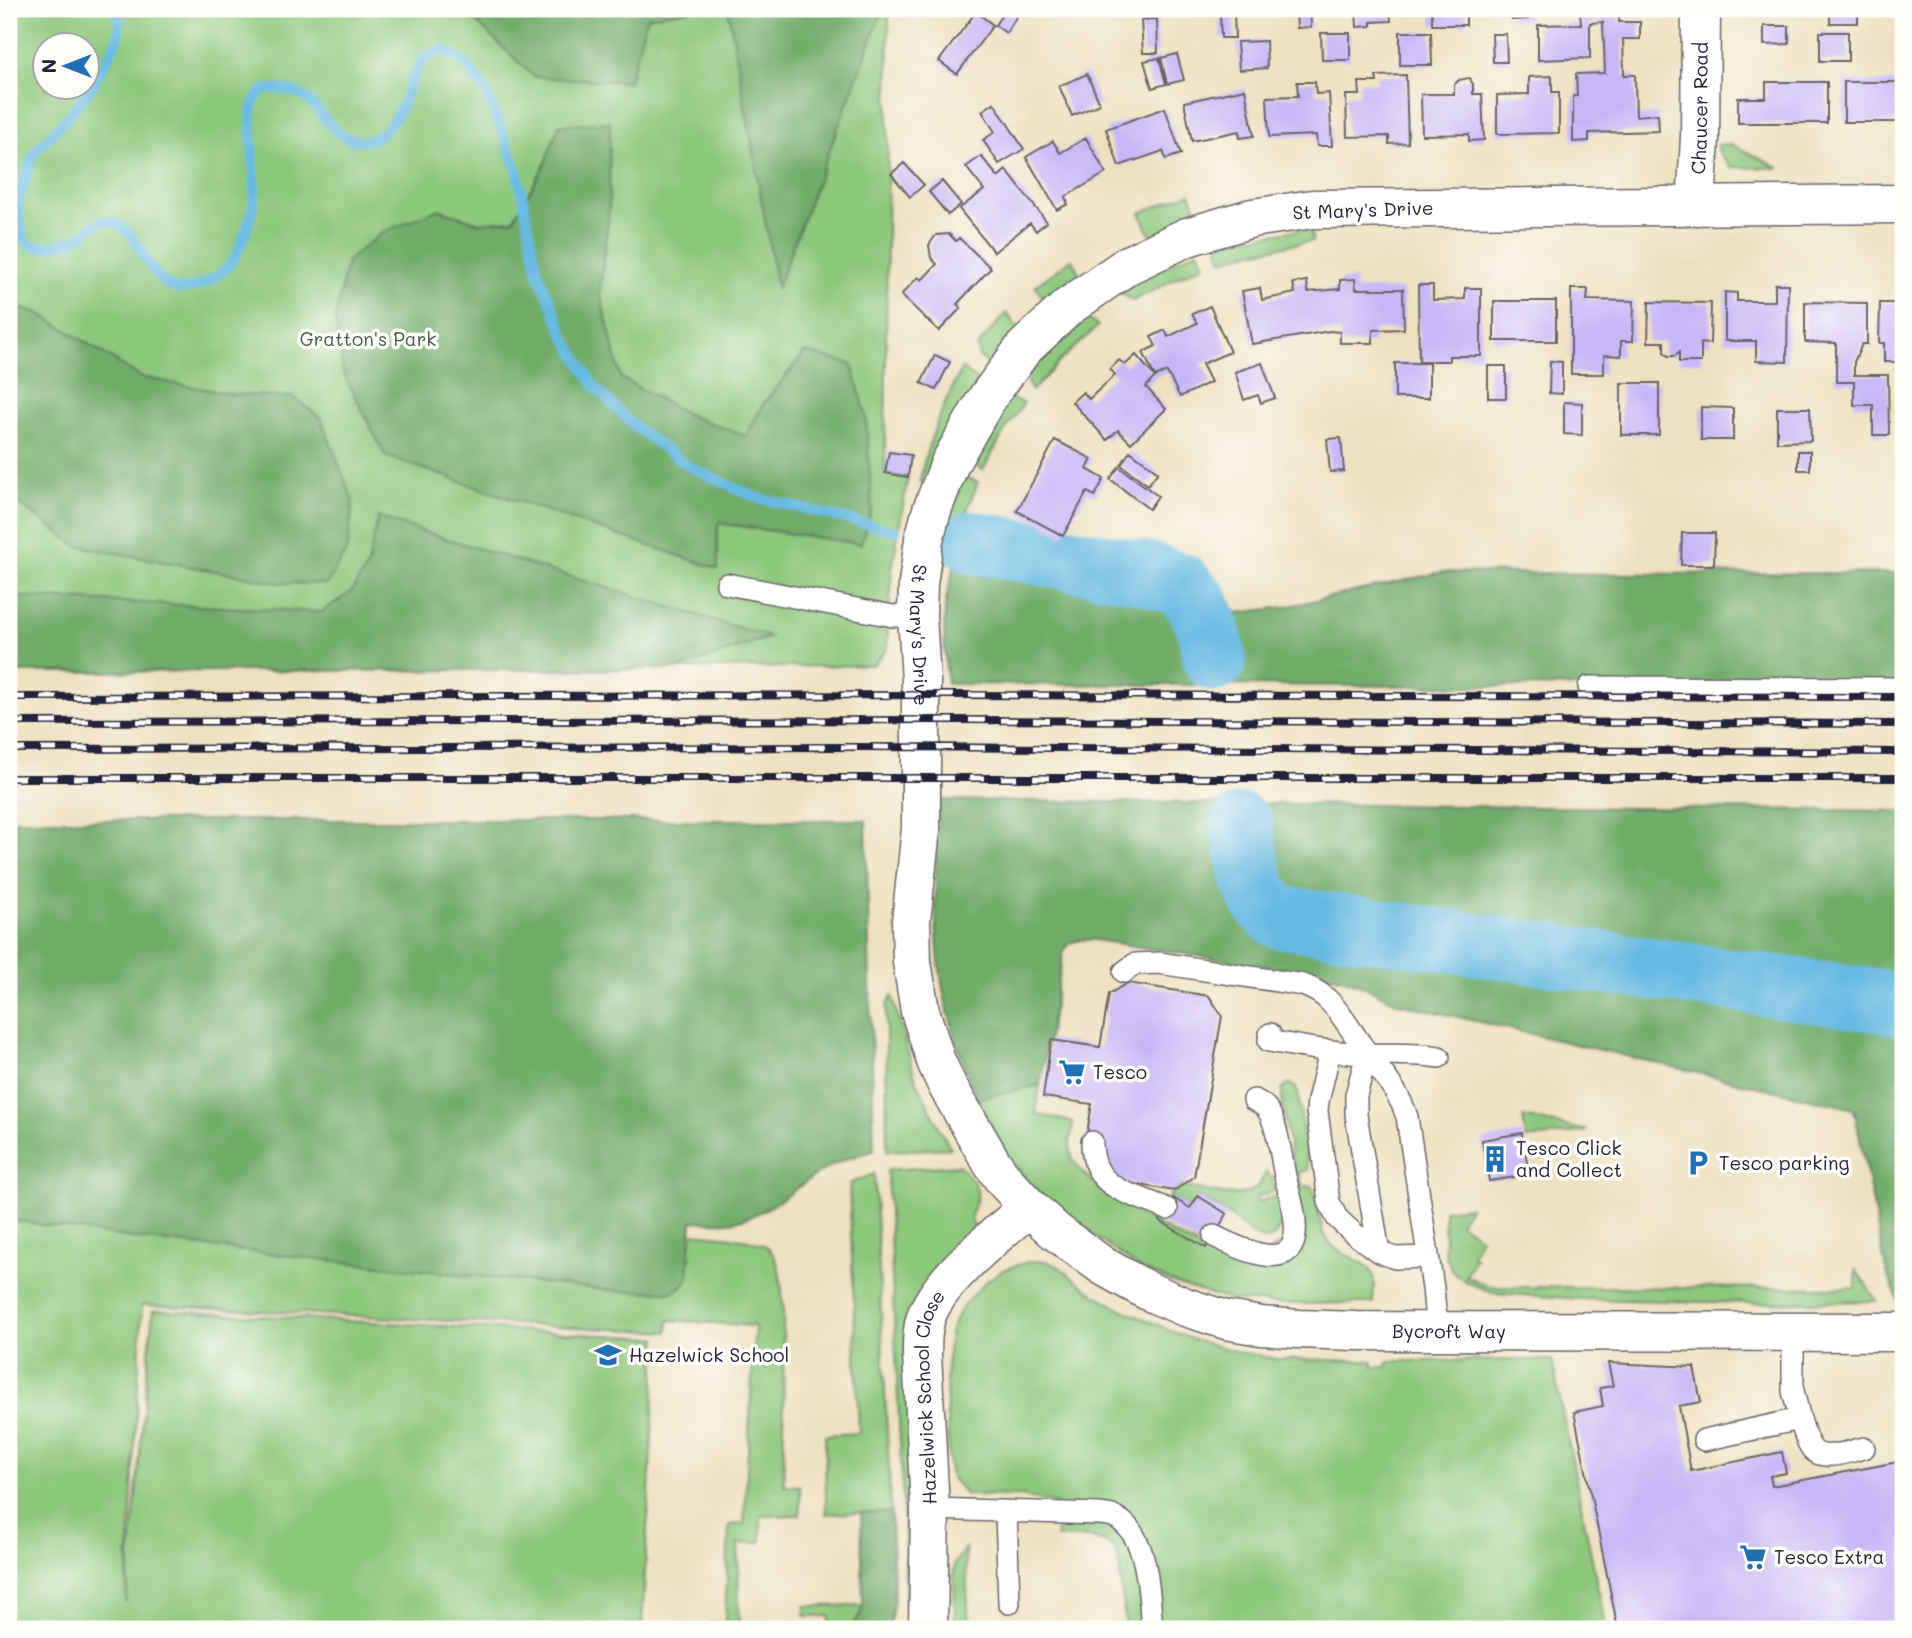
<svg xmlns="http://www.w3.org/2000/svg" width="1912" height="1638" font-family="Mali,sans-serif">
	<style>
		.green { fill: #8dc77b; stroke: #58745b; stroke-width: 2; fill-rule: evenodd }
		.forest { fill: #72ac6b; stroke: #4a6753; stroke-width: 2 }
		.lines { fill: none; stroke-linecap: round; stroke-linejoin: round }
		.stream { stroke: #66bae2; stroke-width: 10 }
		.river { stroke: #66bae2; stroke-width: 63 }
		.building { fill: #c6b8f6 }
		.lane-casing { stroke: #69656a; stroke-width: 24 }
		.street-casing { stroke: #69656a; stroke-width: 41 }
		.lane { stroke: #fff; stroke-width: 21 }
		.street { stroke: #fff; stroke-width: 38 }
		.rail-casing { stroke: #22223b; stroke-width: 8 }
		.rail { stroke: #fdfcf7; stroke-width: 5; stroke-dasharray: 16; stroke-linecap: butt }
		.labels { text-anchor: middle; stroke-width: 7; stroke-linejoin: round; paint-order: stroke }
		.street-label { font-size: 19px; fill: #22223b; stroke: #fdfcf7 }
		.park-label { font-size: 19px; fill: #475c51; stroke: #fdfcf7 }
		.poi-label { font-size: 19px; fill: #22223b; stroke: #fdfcf7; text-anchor: start }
	</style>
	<rect width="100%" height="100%" fill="#fdfcf7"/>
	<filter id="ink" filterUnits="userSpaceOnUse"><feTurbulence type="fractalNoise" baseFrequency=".0143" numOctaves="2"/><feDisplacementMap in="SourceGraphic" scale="14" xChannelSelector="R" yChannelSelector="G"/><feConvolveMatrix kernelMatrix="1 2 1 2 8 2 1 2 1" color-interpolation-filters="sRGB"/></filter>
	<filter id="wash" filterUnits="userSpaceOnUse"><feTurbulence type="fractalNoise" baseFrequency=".00686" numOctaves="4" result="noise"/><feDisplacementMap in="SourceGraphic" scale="28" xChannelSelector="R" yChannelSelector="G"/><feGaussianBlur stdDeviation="1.57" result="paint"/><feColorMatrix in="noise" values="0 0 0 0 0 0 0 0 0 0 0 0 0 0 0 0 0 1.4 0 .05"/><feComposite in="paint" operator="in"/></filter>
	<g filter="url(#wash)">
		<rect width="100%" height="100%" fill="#eee1c0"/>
		<path class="green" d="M9,9H889L885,473L908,477L892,569L887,649L873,665L677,669L9,672ZM46,46H88V88H46Z
			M1716,145H1733L1779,168L1731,167L1722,157Z
			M1190,193L1198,214L1151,236L1140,213Z
			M1310,228L1313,241L1250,252L1222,260L1218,248L1221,242Z
			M1198,250L1204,265L1178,277L1133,301L1120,293L1137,280Z
			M1072,259L1083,281L1049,306L1035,286Z
			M1006,313L1021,331L990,364L979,357L977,347Z
			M1085,317L1098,326L1063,358L1032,391L1024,377Z
			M962,368L979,382L927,484L920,481C927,441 944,404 962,368Z
			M1009,398L1024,403L1004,432L983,470L971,462Z
			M964,477L978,482L940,579H932L944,532Z
			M892,996L915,1077L940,1130L951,1148L887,1151L886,1020L887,1005Z
			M1288,1084H1291L1296,1088L1298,1093L1308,1170L1299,1172L1303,1187L1312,1186L1323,1233C1327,1239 1332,1246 1338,1250C1349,1258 1368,1261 1373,1275C1376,1283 1373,1294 1373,1303L1286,1304L1234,1301L1178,1285L1139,1268L1048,1203L1010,1161L976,1099L1040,1085L1036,1114L1073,1122C1072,1132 1068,1145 1071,1154C1080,1187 1175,1235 1205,1250L1210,1242L1254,1262L1303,1228L1282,1100V1089Z
			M1523,1117L1588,1131L1526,1139Z
			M958,1165C963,1168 966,1172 970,1177C988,1200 967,1204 972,1222C973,1224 977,1230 978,1232L933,1277L920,1543L910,1588L905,1597V1547L887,1170Z
			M1266,1172L1272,1178L1275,1191L1256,1197L1257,1202L1277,1196C1282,1213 1286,1232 1267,1240C1250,1237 1241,1224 1228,1215C1219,1208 1208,1202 1198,1196L1190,1208L1169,1196L1181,1186C1202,1189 1240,1203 1257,1187C1261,1183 1263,1177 1266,1172Z
			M874,1174L891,1512L826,1514L825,1435L859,1433L849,1184Z
			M9,1201L692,1215L691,1233C709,1235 753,1237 767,1247C782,1259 781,1287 783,1304L784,1485L800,1486V1515L761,1516V1542L738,1544L739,1629H710V1623H725L729,1525L744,1524L755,1326L669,1320L668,1332L142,1305L126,1603L153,1310L657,1338L642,1629H9Z
			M1470,1207L1460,1223L1481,1238L1472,1255L1475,1258L1466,1276L1486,1285L1497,1287L1856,1288V1270L1877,1301L1755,1303L1580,1299L1495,1293L1468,1283L1452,1271L1445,1253L1444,1210Z
			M1030,1261H1045L1058,1266L1088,1290L1118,1308L1191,1339L1238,1352L1277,1359L1373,1361L1374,1367H1387L1388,1361L1552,1360L1606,1629H1126L1118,1556C1107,1533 1079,1538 1057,1538L1056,1504L1021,1496L966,1495L951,1477L949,1466L946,1378L950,1333L957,1315L966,1302L988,1280L1003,1270Z
			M965,1548L969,1629H955L954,1570L955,1563Z
			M863,1605L859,1617L850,1629H829V1616H805V1606Z"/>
		<path class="forest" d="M428,9H698L647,17L629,82L534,77L473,19Z
			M728,9H883L777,288Z
			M610,122L609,211L600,294L621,378L691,416L746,436L763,404L805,352L852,364L866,415L872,508L861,544L718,523V569L385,456L343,372L335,320L347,261L383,232L439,209L479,223L513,220L544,166L559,125Z
			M9,305L39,313L141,377L231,394L293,397L321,418L353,501L348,548L327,584L280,583L77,546L9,497Z
			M378,517L473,547L770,637L677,669L9,672V596L321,612L351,592L368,565Z
			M968,529L1148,561L1166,565L1188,577H1211L1226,614L1285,607L1442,572L1603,574L1903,573V688L947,684C945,659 943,634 945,608C948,581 958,554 968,529Z
			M939,800L1903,811V1303L1899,1302L1886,1270L1854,1109L1402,1004C1381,997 1363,983 1341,978L1095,940C1081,939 1068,939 1063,954L1040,1085L976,1099C963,1061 949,1024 942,984C932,924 936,862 939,800Z
			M9,820H866L874,1151C856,1155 840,1160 824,1170C795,1187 769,1214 735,1221C721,1224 706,1221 692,1221L688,1278C684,1286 680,1289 671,1292L617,1291L399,1268L131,1238L9,1220Z
			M891,1512L894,1599L889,1629H850L859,1617L863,1605L861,1513Z"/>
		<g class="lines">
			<path class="stream" d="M116,9L119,18V36L108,58L90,90L64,121L37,149L30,163L17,208L24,239C27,241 29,244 32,246C43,249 70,243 79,237C92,230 99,215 116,223C148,239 152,308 202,284C213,279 225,272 232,262C244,242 253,214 255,191C256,168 246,118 255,100C257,95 262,92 266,89C279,89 296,89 307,99C317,106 323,119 332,127C363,156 386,137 402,105C414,81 413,55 445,50L464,62L486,92L517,169L538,272L565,337L594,386L635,427L688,466L755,497L896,531
				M9,22L16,9"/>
			<path class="river" d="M973,542L1147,573L1180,584L1197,602L1207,623L1215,660
				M1242,825C1246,852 1252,903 1280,917L1903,1004"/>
		</g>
		<g id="blocks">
			<path class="building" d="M1006,9H1034L1029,16L1021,10L1006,33L995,25Z
				M1073,9H1133V11L1073,14Z
				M1296,9H1310L1311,27L1297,28Z
				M1356,9H1390L1391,21L1371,22V26L1357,27Z
				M1432,9H1466V25H1432Z
				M1512,9H1528V19L1512,20Z
				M1580,9H1619V22H1640V39H1623L1624,75H1635L1636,116L1658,114L1659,131L1589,133V141L1573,142V96H1577L1576,74L1605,73L1603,22L1590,23V58L1538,60V25L1581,24Z
				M1830,9H1858V23H1830Z
				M1234,11L1235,38H1221L1220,12Z
				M976,12L993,25L957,74L939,61Z
				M1157,19L1158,53H1143L1141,20Z
				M1764,26H1789V44L1764,45Z
				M1400,32H1431L1432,65H1400Z
				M1820,32H1848V61H1820Z
				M1321,33H1350V60H1322Z
				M1492,34H1506L1507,62H1493Z
				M1266,41L1267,68L1239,70L1237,42Z
				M1177,54L1184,80L1167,84L1161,58Z
				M1159,58L1166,84L1152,88L1144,61Z
				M1087,74L1100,104L1072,116L1059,86Z
				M1406,75L1408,143L1389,144V136L1347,137L1346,95H1360L1359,82H1377L1376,76Z
				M1552,76V92H1559V133L1497,134V95L1529,94V77Z
				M1469,78L1473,84V94H1482L1484,140L1469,141V134L1422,135L1421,94H1454V85L1459,80Z
				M1297,82H1315L1316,94L1329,93L1332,146H1317L1316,135L1269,137L1267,97L1298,96Z
				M1766,82H1827V123H1738V98H1766Z
				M1844,82H1903V122H1844Z
				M1245,89L1254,136L1240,138L1239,131L1192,141L1184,102Z
				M994,103L1024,149L999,164L983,140L995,132L982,111Z
				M1165,108L1181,154L1166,159L1163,151L1119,166L1106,129Z
				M1086,138L1106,173L1065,197L1068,204L1057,210L1026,157L1053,141L1060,153Z
				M981,156L998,177L1006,170L1047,222L1036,231L1030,223L994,252L959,209L984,190L966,167Z
				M904,163L924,185L910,197L891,174Z
				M942,181L961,204L948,215L929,192Z
				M949,234L956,241L959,238L991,268L957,304L961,308L939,331L901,295L918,277L922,280L937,264L931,258L929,245L936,235Z
				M1355,279L1356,289H1403L1404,329L1373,330V343H1340V332L1330,331L1252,344L1242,291L1260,288L1262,300L1295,293L1293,283L1307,281L1308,292L1340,289V280Z
				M1775,284H1788L1787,362L1756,361V341H1725V292L1737,293V301H1775Z
				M1418,285H1433V300L1465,299V288H1481V356H1449V361H1419Z
				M1571,289H1588L1587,300L1634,301L1633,341H1621V356L1604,355V374H1571Z
				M1494,301H1556V341H1494Z
				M1649,302L1711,303L1710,344L1701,343V362H1679V352L1675,356H1668L1664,352V342H1648Z
				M1805,302L1867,303V344H1862L1854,362V375H1888L1889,435H1873V405H1854V382H1836V343L1805,342Z
				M1880,303H1903V362H1884V343H1879Z
				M1210,306L1230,352L1202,364L1211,382L1180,397L1167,372L1155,377L1143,352L1156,346L1151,337L1165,330L1168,337L1197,323L1192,314Z
				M935,355L950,362L936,390L921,383Z
				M1136,355L1155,377L1146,387L1166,409L1131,443L1118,430L1107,440L1072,402L1083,392L1089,399L1115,375L1110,369L1119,360L1125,365Z
				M1550,361L1562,362V394L1549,393Z
				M1262,363L1275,398L1261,403L1258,395L1244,400L1235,372Z
				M1395,363H1429V398H1395Z
				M1488,366H1506V398H1488Z
				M1621,383H1659V435H1621Z
				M1564,402L1582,403V435L1564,434Z
				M1701,407L1733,408V440H1701Z
				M1777,408H1810L1811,441L1777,442Z
				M1341,438L1344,471L1330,472L1327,439Z
				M1055,440L1092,459L1087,469L1104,479L1095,496L1087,492L1063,536L1017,511Z
				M1130,451L1158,472L1148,485L1121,465Z
				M1798,451H1810V470H1798Z
				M889,452L911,455L908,477L885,473Z
				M1119,467L1158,496L1149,509L1110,479Z
				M1682,533H1715L1714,565H1681Z
				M1128,983L1209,996L1222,1016L1194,1177L1174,1191L1095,1177L1083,1157L1092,1104L1043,1097L1051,1040L1100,1047L1109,994Z
				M1522,1133L1529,1175L1489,1181L1482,1140Z
				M1198,1196L1227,1214L1206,1248L1160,1221L1173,1198L1190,1208Z
				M1608,1363L1694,1367L1701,1402L1679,1406L1691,1471L1782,1452L1786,1473L1770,1476L1772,1486L1903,1461V1629H1618L1574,1412L1603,1406L1600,1388L1613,1386Z"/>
		</g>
	</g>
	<g filter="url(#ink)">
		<use href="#blocks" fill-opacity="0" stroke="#69656a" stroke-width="2"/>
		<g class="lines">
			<defs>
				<path id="lane" d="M727,584L893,616L917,615
					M1589,687L1903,688
					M1124,972L1135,964L1159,963L1303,985C1313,989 1320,992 1327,999C1340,1011 1350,1029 1360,1043C1377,1068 1398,1088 1407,1117L1433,1288L1437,1332
					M1270,1034L1269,1041C1302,1047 1335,1053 1368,1054C1392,1055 1415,1053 1439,1057
					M1330,1051L1318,1101L1317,1111L1329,1202L1337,1218L1352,1232L1379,1252L1395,1258L1428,1257
					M1367,1054L1356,1095V1115L1379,1252
					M1092,1142C1092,1192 1132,1192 1167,1209
					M1214,1236C1232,1245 1292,1276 1295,1234C1297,1215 1289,1194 1285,1176C1281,1157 1278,1125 1267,1109C1263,1104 1259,1102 1254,1100
					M1800,1419C1803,1428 1805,1438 1810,1446C1820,1464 1849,1451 1864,1448
					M1704,1440L1800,1419L1793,1391V1331
					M930,1509L1099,1514C1107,1515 1114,1515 1120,1520C1149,1540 1149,1597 1152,1629
					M1006,1511L1009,1603"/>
				<g id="street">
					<path id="s1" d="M1903,204L1313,209L1252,218L1187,237L1128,265L1068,307L1024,348L987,398L950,463L932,510L924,539L918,584L917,615L921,681V829L911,921L912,962L920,1011L936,1061L947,1085L992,1163L1004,1180L1029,1207L1055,1231L1103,1266L1148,1291L1185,1307L1226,1320L1261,1326L1299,1329L1356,1331L1903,1332"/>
					<path id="s2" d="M1696,206L1700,138L1701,9"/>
					<path id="s3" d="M928,1629L930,1509L922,1354C922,1342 922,1329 926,1317C940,1278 998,1234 1029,1207"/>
				</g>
			</defs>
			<use href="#lane" class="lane-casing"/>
			<use href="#street" class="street-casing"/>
			<use href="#lane" class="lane"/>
			<use href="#street" class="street"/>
			<defs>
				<path id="rail" d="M9,697L948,695L1903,697
					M9,722L952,720L1903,724
					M9,749L853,747L1903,752
					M9,778H1903"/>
			</defs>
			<use href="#rail" class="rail-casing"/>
			<use href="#rail" class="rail"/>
		</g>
	</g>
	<defs>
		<symbol id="supermarket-bare" viewBox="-9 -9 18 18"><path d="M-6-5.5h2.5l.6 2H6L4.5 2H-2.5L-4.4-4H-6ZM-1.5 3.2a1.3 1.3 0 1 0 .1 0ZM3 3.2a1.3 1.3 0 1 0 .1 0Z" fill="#1f6fb2" stroke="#fdfcf7" stroke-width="2.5" paint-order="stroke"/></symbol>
		<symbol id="building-bare" viewBox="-9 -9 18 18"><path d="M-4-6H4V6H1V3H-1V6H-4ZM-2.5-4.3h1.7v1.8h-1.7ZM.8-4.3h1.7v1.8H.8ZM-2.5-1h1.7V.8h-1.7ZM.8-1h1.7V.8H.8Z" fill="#1f6fb2" stroke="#fdfcf7" stroke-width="2.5" paint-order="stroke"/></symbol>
		<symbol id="parking-bare" viewBox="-9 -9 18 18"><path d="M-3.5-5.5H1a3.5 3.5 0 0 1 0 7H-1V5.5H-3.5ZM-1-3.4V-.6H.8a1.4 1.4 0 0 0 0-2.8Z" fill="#1f6fb2" stroke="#fdfcf7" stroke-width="2.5" paint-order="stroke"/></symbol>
		<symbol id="school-bare" viewBox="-9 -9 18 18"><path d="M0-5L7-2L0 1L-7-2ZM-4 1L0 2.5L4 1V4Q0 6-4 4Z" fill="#1f6fb2" stroke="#fdfcf7" stroke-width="2.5" paint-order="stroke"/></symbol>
	</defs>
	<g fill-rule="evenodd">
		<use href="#supermarket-bare" x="1053" y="1053" width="38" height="38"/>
		<use href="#building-bare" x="1476" y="1140" width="38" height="38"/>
		<use href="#parking-bare" x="1679" y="1144" width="38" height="38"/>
		<use href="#school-bare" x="589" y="1336" width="38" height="38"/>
		<use href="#supermarket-bare" x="1734" y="1538" width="38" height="38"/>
	</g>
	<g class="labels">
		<g class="street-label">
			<text dy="7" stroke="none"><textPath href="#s2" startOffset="98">Chaucer Road</textPath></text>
			<text transform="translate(1363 210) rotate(-2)" y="7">St Mary's Drive</text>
			<text dy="7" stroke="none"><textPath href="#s1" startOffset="1232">St Mary's Drive</textPath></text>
			<text dy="7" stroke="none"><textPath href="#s1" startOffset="2289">Bycroft Way</textPath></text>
			<text dy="7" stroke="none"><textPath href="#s3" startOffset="233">Hazelwick School Close</textPath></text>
		</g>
		<g class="park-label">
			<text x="368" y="346">Gratton's Park</text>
		</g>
		<g class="poi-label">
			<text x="1093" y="1079">Tesco</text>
			<text x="1516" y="1155">Tesco Click<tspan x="1516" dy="22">and Collect</tspan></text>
			<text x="1719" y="1170">Tesco parking</text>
			<text x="629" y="1362">Hazelwick School</text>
			<text x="1774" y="1564">Tesco Extra</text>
		</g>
	</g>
	<rect width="1912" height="1638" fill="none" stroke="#fdfcf7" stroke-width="35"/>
	<g transform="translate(66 66) rotate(270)"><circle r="33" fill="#fdfcf7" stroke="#a5a5ac" stroke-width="2"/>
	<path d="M0-5L12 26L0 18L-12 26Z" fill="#1f6fb2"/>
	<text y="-10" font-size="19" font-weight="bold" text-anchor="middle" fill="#22223b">N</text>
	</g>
</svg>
